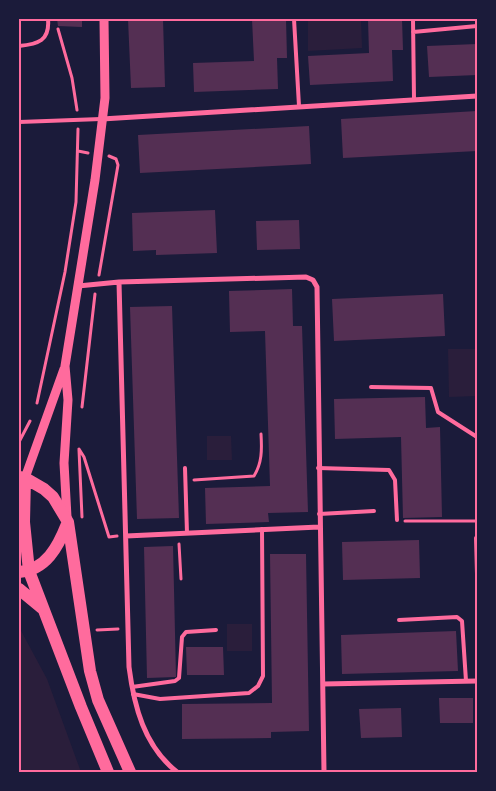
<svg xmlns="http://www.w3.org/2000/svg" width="496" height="791" font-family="Arial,sans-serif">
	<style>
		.green { fill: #2a1e3b }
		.building { fill: #542f53 }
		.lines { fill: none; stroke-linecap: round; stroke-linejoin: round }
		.path { stroke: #ff6b9d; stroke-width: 3 }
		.service { stroke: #ff6b9d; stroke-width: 4 }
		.minor { stroke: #ff6b9d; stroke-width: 5 }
		.tertiary { stroke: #ff6b9d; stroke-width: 9 }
		.primary { stroke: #ff6b9d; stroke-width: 12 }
		.neatline { fill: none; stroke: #ff6b9d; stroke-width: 2 }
	</style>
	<rect width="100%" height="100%" fill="#1b1b3a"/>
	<path class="green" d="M308,19H361L362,48L308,51Z
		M477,349V396L449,397L448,349Z
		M207,436H231L232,460H207Z
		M227,624H252V651H227Z
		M19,627L47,679L81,772H22L19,760Z"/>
	<path class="building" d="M57,19H82V27L58,26Z
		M128,19H163L165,87L131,88Z
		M252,19H286L287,58H277L278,89L194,92L193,63L254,61Z
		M368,19H402L403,50H392L393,81L310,85L308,56L369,53Z
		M477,44V75L429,77L427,46Z
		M477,111V151L343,158L341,119Z
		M309,126L311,164L140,173L138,135Z
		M215,210L217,253L156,255V250L133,251L132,213Z
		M299,220L300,249L257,250L256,221Z
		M292,289L293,326H302L308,512L268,513L269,522L206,524L205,488L270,486L265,331L230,332L229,291Z
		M443,294L445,336L334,341L332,299Z
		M172,306L179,518L137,519L130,307Z
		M425,397L426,428L440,427L442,517L403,518L401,437L335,439L334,399Z
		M419,540L420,578L343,580L342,542Z
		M173,546L176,677L147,678L144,547Z
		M270,554H306L309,731L271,732V738L182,739V704L272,703Z
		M456,631L458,671L342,674L341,635Z
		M186,647H223L224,675H187Z
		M439,698H473V723H440Z
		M401,708L402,737L361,738L359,709Z"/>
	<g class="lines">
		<path class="path" d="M58,29L72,78L77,110
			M78,151L88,153
			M99,275L118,165L116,159L109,156
			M37,403L65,272L76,202L78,129
			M82,407L95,294
			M19,442L30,421
			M79,449L84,457L109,537L117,536
			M79,450L82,517
			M194,480L254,476C262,463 262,450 261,434
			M405,521H477
			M179,544L181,579
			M97,630L118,629"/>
		<path class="service" d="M294,19L299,106
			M413,19L414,99
			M413,32L477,26
			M19,46C38,44 50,41 48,19
			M19,122L101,119
			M371,387L431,388L438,412L477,437
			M185,468L187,533
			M318,468L389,470L395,480L397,520
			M319,514L374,511
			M476,538L477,574
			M399,620L457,617L462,621L466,681
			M132,687L175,681L179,678L182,637L186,632L216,630
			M133,694L160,699L249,693L258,686L263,676L262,529"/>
		<path class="minor" d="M102,119L477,96
			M119,282L129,667C134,706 144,746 177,772
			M78,286L119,282L306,277L313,280L317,287L324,772
			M126,536L319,527
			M323,684L477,681"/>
		<path class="tertiary" d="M25,478L64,369
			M67,517L64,463L68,400L65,366L95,180L105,98L104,19"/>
		<path class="primary" d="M19,477L25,478L44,489L53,497L68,522L90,671L98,700L130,772
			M25,478L24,522L29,571L81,707L108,772
			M19,572C46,570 58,547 67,524
			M19,589L42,608"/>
	</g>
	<rect width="496" height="791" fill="none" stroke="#1b1b3a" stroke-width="40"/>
	<rect x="20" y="20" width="456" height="751" class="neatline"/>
</svg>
